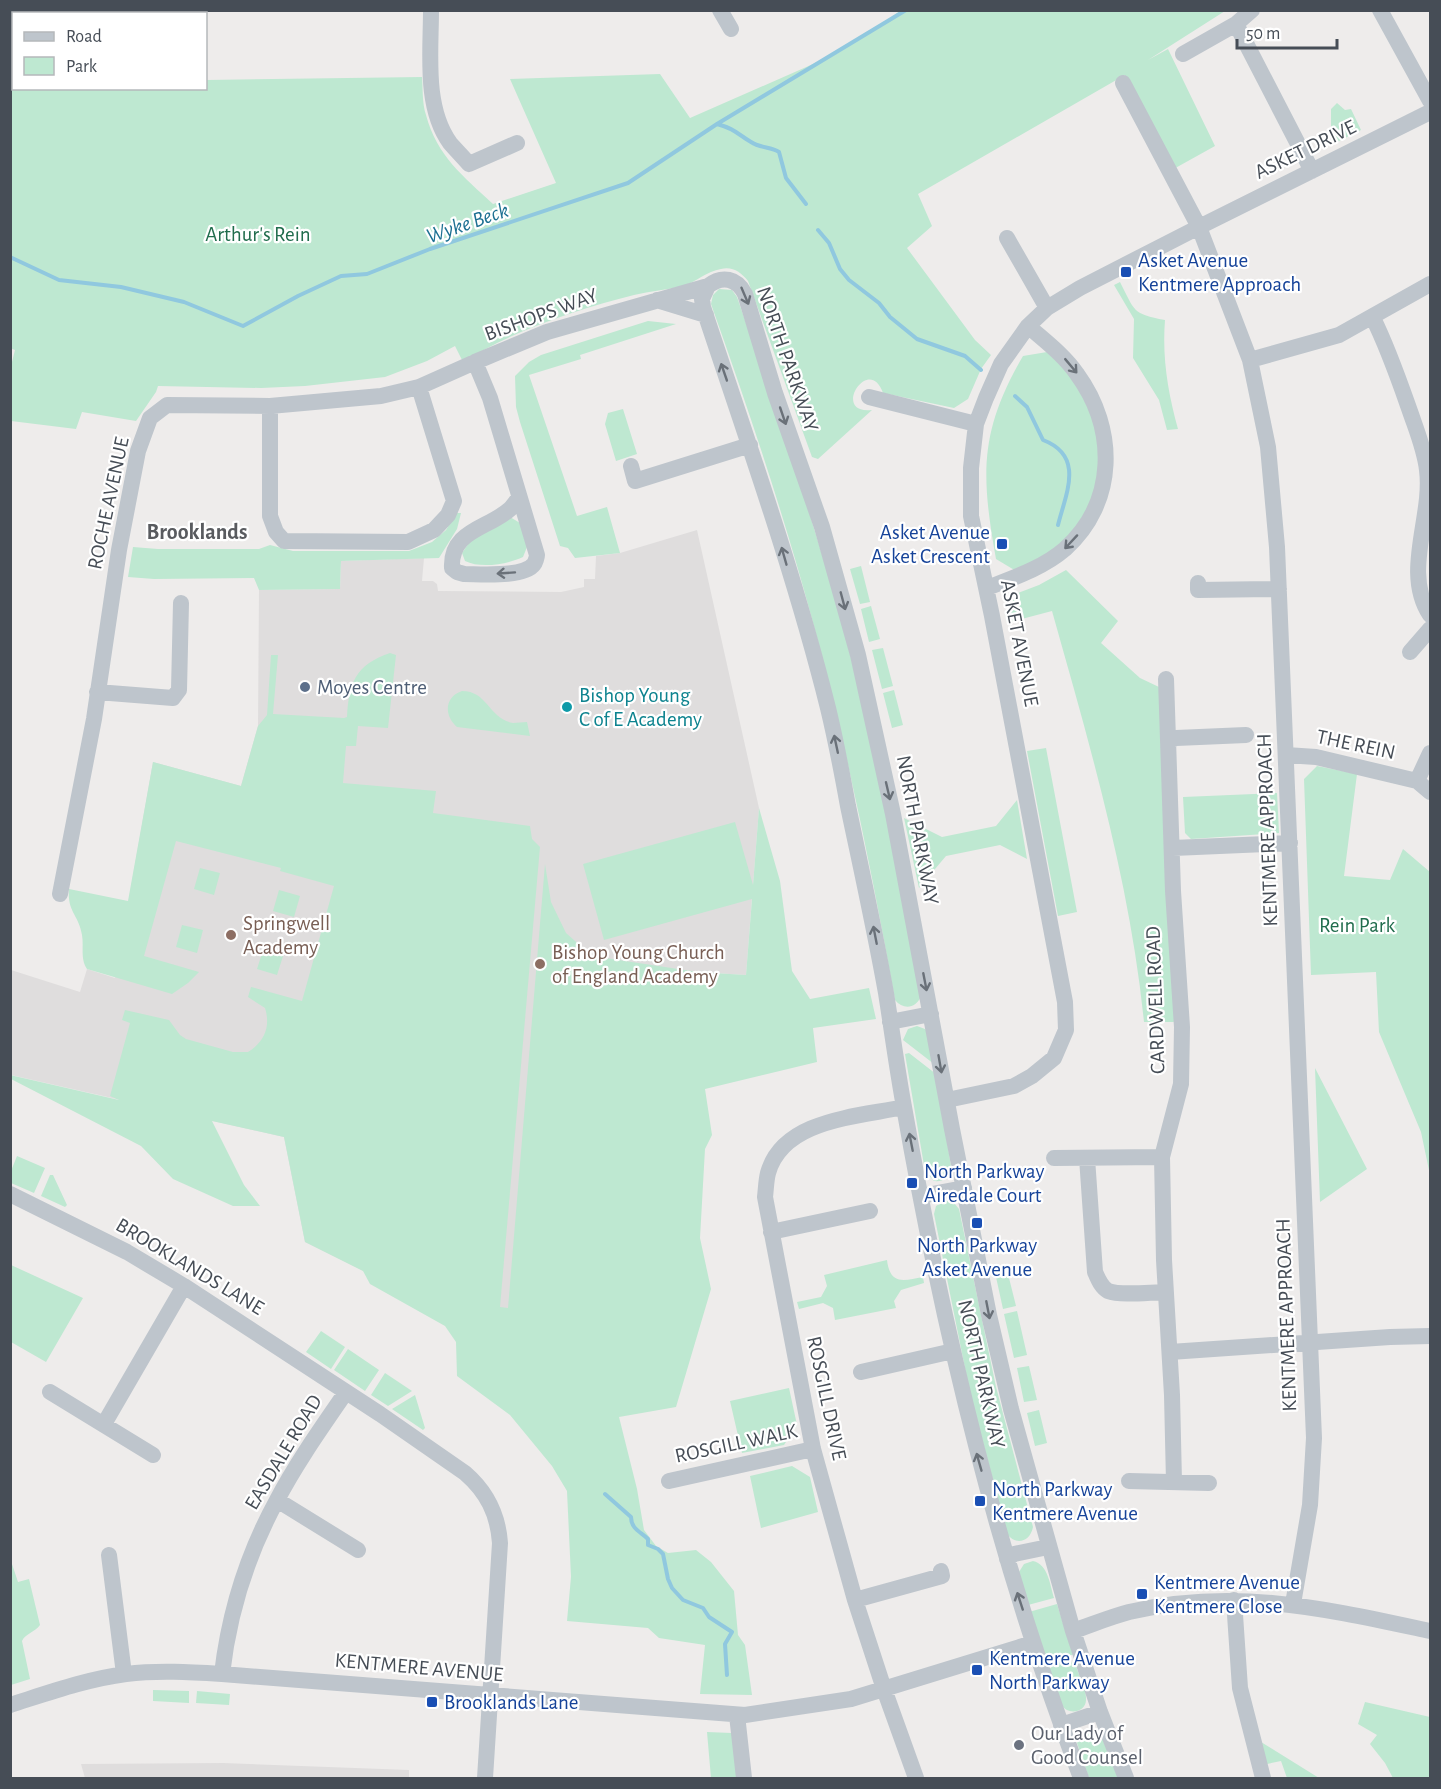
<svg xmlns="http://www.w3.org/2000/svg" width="1441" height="1789" font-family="'Alegreya Sans',sans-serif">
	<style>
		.education { fill: #dfdddd }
		.green { fill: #bee8d1 }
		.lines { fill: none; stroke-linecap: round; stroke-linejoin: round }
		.stream { stroke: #90c8df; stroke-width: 4 }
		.minor { stroke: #bec5cc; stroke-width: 16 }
		.oneway { stroke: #6a7179 }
		.transit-dot { fill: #1a4fb4; stroke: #fff; stroke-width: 2 }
		.service-dot { fill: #5c6f8a; stroke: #fff; stroke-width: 2 }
		.culture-dot { fill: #0f9aa8; stroke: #fff; stroke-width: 2 }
		.education-dot { fill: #8d6e63; stroke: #fff; stroke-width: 2 }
		.worship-dot { fill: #6b7280; stroke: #fff; stroke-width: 2 }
		.labels { text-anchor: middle; stroke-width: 4.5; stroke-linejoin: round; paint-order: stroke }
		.street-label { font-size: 21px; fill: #464d56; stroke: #fff }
		.park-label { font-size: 21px; fill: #216d4d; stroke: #fff }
		.transit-label { font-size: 21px; fill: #164399; stroke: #fff; text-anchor: start }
		.service-label { font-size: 21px; fill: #4e5e75; stroke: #fff; text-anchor: start }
		.culture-label { font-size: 21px; fill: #0d838f; stroke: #fff; text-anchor: start }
		.education-label { font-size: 21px; fill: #785e54; stroke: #fff; text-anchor: start }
		.worship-label { font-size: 21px; fill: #5b616d; stroke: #fff; text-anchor: start }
		.water-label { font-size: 22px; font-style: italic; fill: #1d7092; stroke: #fff }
		.neighbourhood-label { font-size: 22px; font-weight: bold; fill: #595b5f; stroke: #fff }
	</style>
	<rect width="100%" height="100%" fill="#eeeceb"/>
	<path class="education" d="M697,530L759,808L746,975L699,972L654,1395L424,1301L305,1242L284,1137L11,1075V970L80,992L87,969L115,978L153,762L241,786L258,726L259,590L340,589L341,561L424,558L422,581H433L437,584L438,591L561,592L584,587V579H595L596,556L620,553Z
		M223,1763L409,1770V1778H85L81,1764Z"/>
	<path class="green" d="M900,11H1225L1148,60L1168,49L1215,146L1170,171L1123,83L1125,75L918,194L932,226L907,248L975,340L991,355L981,369L968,399L954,408L883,393C869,353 830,415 872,410L818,459L812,457L748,281C741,272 732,266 721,269C707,271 696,282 683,286C667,290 650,291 634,295C578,309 512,331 463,362L455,346L427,361L385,377L305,386L261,388L158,386L156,392L136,421L82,412L76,429L11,421V366L15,350L10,348L11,65H13L14,88H206V80L422,77C423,89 422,103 426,115C437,156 463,176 493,204L556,183L510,79L660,74L690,118L838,53Z
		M1337,103L1345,110L1351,109L1361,130L1331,145V109Z
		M1120,282C1135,311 1132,314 1165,320C1162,358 1168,393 1178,429L1167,430L1159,400L1133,358L1134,319L1114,285Z
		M719,289L732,290L737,297C783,430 829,564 862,702C885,799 903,898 921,996C916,1009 903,1010 895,1000C872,872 846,744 812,619C783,512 748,408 711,304L713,295Z
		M648,321L676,324L580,355L581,359L529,375L577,516L607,507L620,553L575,558L568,548L560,546L520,422L516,407L515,376L529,362L541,355Z
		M1047,352L1075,379L1100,435L1096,496L1065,543L1016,571L996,559C981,475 979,432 1023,356Z
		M623,409L637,454L616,461L605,424L608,413Z
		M456,513H461L457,529L439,558L341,561L340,589L259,590L254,578L154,579L128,577L133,547L158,549H259L270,545L293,551H409L432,542L446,530Z
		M510,517L520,523L527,547L523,557C508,564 481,569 465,561L462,553L473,537Z
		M861,566L870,602L860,604L850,569Z
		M1066,570L1118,621L1101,643L1140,678L1159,687L1176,1021L1173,1022H1144C1130,882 1090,746 1052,611L1007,623L1005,613L1018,593L1039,585Z
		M871,606L880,639L869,642L861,609Z
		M883,648L893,686L882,689L872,650Z
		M390,653L396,655L388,728L358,726L356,746H346L343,783L436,791L433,813L530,826L532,839L540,847L500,1307L508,1308L545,864L551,902L566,933L592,956L698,972L746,975L752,899L604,940L583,864L735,822L753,885L759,808L780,881L792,971L810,999L869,988L876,1019L813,1028L817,1062L705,1089L712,1135L705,1149L700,1238L711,1289L676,1407L619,1417L637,1489L644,1530L656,1546L668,1553L696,1550L711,1562L734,1591L738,1635L745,1645L752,1695L700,1694L705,1645L659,1638L648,1628L567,1621L571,1577L567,1491L552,1466L510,1415L457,1376L456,1342L445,1326L370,1284L363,1271L305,1242L284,1137L212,1121L244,1185L260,1206H233L173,1179L141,1146L11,1079L10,1075L119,1100L110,1096L130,1023L122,1020L125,1010L169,1020L180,1035L186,1039L233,1052H248C264,1042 271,1027 265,1008L248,997L251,987L302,1001L334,886L280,871L281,868L176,841L144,956L199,972L188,983L172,994L87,969C80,959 84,946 82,935C79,915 67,912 69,889L128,901L153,762L241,786L258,726L267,715L271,655H278L273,714L344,718L347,717C349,683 355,665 390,653Z
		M894,690L903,725L892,728L883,693Z
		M462,691C488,691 489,719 513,723C517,723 523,722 527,722L530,736L457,727C444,716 444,697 462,691Z
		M1046,748L1077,912L1058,916L1027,751Z
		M1317,766L1357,774L1344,876L1390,880L1403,849L1430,872V1175L1421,1132L1379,1032L1376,972L1311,975L1304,779Z
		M1277,793L1279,833L1191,839L1185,833L1183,797Z
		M1017,800L1027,859L1000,845L946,856L919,888L904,818L942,837L996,826Z
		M200,868L220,873L214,895L194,889Z
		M279,890L300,896L294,917L273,911Z
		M182,925L203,930L197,953L176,947Z
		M264,947L284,953L277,975L257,969Z
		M917,1026L925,1029L928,1032L934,1064L903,1040L908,1029Z
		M909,1053L936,1074L951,1166C951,1177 944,1182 934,1181L925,1171L905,1054Z
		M1315,1068L1367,1169L1320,1202Z
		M17,1156L45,1168L34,1193L11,1183V1171Z
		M50,1175H53L67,1205L65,1207L41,1196Z
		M946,1200L954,1203L959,1209L996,1387L1033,1527C1030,1542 1016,1546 1007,1534L970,1393L934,1214L936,1206Z
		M887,1260C890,1285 903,1281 923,1277L924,1283L901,1290L894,1301L896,1308L835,1320L833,1308L823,1303L799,1309L797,1302L821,1297L827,1286L824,1275Z
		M11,1265L83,1298L46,1362L11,1342Z
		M1008,1274L1016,1306L1003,1309L996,1277Z
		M1017,1311L1027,1355L1014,1358L1004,1314Z
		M321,1331L345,1347L331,1369L306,1352Z
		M348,1349L379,1370L365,1391L334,1370Z
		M1029,1366L1037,1400L1024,1402L1017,1368Z
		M385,1373L412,1391L388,1406L371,1395Z
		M789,1388L797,1425L784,1445L742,1453L730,1401Z
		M415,1395L425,1428L423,1430L392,1409Z
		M1039,1410L1047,1443L1035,1446L1027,1413Z
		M792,1466L810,1477L818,1512L761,1528L750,1476Z
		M10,1558L18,1582L29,1579L40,1625C35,1632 25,1634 22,1641L30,1679L11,1685Z
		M1033,1561C1048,1564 1050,1585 1054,1598L1028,1605L1019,1572L1024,1564Z
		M1057,1604L1073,1655H1061L1047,1663L1029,1612Z
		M1061,1661L1075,1663C1078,1674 1087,1689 1086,1700C1086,1712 1068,1716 1062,1705C1056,1695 1053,1681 1049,1669Z
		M153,1690L189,1691V1703L153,1701Z
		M197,1691L230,1694L229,1705L196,1703Z
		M1365,1702L1430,1717V1778H1393L1385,1763L1370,1744L1377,1735L1358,1724Z
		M1089,1728L1098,1731L1101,1735L1118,1778H1089L1076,1740L1080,1732Z
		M707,1732L732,1733L738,1778H711Z
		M1261,1742L1319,1778H1287L1281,1761L1267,1764Z"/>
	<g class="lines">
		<path class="stream" d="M717,124C735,129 736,133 751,142C760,148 771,147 779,152L786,178L806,204
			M818,230L829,243L840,269L849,280L879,303L890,317L917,339L965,356L981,370
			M10,257L59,280L121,287L184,302L243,326L298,296L341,276L367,274L430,249L628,183L717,124L906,10
			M1015,396L1027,407L1043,440C1085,456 1066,493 1058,525
			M605,1494L631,1517C631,1529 641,1532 648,1539V1545L658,1549L663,1554L668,1579L672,1588L683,1600L703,1608L709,1617L732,1632L725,1644L727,1675"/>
		<path class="minor" d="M431,10C431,53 424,107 450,143C456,150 463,157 469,164L517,143
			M720,10L731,29
			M1252,10L1236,24L1312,171
			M1380,10L1430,101
			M1183,54L1236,24
			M1123,83L1199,227L1250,360L1268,447L1277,547L1314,1438L1310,1505L1293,1604
			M1007,238L1047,308
			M657,300L706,315
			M1373,318C1389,350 1400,383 1412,417C1418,434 1425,452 1427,470C1433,517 1402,572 1430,615
			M1250,360L1339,335L1430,284
			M869,397L976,424
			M270,406V516L276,532L284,541L408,542L434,530L448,515L454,501L419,387
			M631,466L635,481L750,445
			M519,498C516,501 513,506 510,509C488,529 450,530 452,568L457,572L464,574C480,574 524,578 534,564C535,563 537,557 537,555L490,398L475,362L547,332L708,286
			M1198,583V590L1279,589
			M987,588C1013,578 1043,568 1065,549C1117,502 1117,429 1077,374C1064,355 1045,341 1028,326
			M1410,652L1430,629
			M1166,679L1173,891L1182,1027L1181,1084L1162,1157L1164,1260L1172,1395L1174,1482
			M97,692L173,698L179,690L181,603
			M1169,741L1176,738L1246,735
			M1286,755L1316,757L1417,781L1430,792
			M1417,781L1430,753
			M1173,848L1290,843
			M60,894L94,719L119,550L138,451L150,418L167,405L270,406L381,396L419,387L475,362
			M890,1022L931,1014
			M947,1100L1014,1086L1032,1076L1054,1058L1066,1030L1065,1002L992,616L971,516V468L976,424L986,398L1001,364L1028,326L1047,308L1080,288L1199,227L1430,112
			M904,1107C858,1117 783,1119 768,1173C766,1181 766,1189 765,1197L813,1449L855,1600L884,1689L916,1778
			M1054,1158L1162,1157
			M1087,1158L1095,1272C1098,1279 1101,1287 1108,1291C1121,1296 1151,1292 1166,1292
			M10,1194L127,1252L184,1286L380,1414L465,1473C487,1492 498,1514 500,1543L485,1778
			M921,1196L964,1188
			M771,1232L870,1211
			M1170,1352L1390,1337L1430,1336
			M861,1372L953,1351
			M50,1392L153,1455
			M104,1424L184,1286
			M669,1481L813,1449
			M1129,1481L1209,1483
			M277,1500L358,1550
			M109,1555L124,1674
			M1007,1559L1014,1554L1048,1547
			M855,1600L942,1576L941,1571
			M1234,1600L1240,1688L1263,1778
			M1073,1631C1091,1625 1110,1617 1129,1612C1235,1587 1327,1609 1430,1631
			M222,1674C229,1613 248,1553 277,1500C297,1462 322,1427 346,1392
			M10,1705C48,1693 87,1679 126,1674C158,1670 190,1672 222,1674L745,1715L851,1699L1033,1643
			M737,1715L744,1778
			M1061,1725L1100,1712
			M1081,1778C998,1561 944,1335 904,1107C897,1069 892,1031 886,993C875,931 861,868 848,806C842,773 836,741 828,708C794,572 747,440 703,307L702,299L708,286C722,275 737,278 745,294L775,393L822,527L858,655L893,814L952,1129L989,1315L1011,1409L1073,1631L1100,1712L1126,1778"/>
	</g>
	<defs><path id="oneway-shaft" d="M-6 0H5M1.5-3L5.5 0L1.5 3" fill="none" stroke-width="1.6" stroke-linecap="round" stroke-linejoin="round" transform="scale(1.5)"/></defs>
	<g class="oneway">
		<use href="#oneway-shaft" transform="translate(745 296) rotate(67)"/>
		<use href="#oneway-shaft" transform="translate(1071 366) rotate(50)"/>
		<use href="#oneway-shaft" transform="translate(724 372) rotate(-109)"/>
		<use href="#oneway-shaft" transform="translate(783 416) rotate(71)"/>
		<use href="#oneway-shaft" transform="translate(1071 542) rotate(133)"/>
		<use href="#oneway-shaft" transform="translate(784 556) rotate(-106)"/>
		<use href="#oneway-shaft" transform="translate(506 573) rotate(176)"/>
		<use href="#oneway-shaft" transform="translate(843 601) rotate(75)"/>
		<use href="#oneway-shaft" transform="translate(836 744) rotate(-102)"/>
		<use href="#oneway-shaft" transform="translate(888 791) rotate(77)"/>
		<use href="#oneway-shaft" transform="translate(875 935) rotate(-101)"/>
		<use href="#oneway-shaft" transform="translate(925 982) rotate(79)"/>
		<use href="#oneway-shaft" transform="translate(940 1064) rotate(80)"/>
		<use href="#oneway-shaft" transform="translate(911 1142) rotate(-101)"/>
		<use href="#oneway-shaft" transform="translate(988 1310) rotate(79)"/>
		<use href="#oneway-shaft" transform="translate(979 1462) rotate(-106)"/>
		<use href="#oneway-shaft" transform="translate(1020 1601) rotate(-108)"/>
	</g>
	<g class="transit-dot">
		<rect x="1120" y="266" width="12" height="12" rx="3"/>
		<rect x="996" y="538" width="12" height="12" rx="3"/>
		<rect x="906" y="1177" width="12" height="12" rx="3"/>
		<rect x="971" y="1217" width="12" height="12" rx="3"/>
		<rect x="974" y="1495" width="12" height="12" rx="3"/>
		<rect x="1136" y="1588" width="12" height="12" rx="3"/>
		<rect x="971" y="1664" width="12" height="12" rx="3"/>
		<rect x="426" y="1696" width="12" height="12" rx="3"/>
	</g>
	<circle class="service-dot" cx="305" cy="687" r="6"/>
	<circle class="culture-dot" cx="567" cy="707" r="6"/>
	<g class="education-dot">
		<circle cx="231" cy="935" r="6"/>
		<circle cx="540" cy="964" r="6"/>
	</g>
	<circle class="worship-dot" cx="1019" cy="1745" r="6"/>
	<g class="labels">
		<g class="street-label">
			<text transform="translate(1305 149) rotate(-26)" y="7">ASKET DRIVE</text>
			<text transform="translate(541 314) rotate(-20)" y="7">BISHOPS WAY</text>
			<text transform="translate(788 359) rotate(71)" y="7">NORTH PARKWAY</text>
			<text transform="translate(108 503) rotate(-78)" y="7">ROCHE AVENUE</text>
			<text transform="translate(1020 643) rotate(79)" y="7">ASKET AVENUE</text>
			<text transform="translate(1356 744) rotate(12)" y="7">THE REIN</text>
			<text transform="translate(918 830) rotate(79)" y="7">NORTH PARKWAY</text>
			<text transform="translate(1267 830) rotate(-92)" y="7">KENTMERE APPROACH</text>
			<text transform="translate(1155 1000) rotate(-92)" y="7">CARDWELL ROAD</text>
			<text transform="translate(190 1266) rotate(31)" y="7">BROOKLANDS LANE</text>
			<text transform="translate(1286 1315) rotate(-92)" y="7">KENTMERE APPROACH</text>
			<text transform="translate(982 1374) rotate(77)" y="7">NORTH PARKWAY</text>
			<text transform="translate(827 1398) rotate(78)" y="7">ROSGILL DRIVE</text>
			<text transform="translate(736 1443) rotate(-12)" y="7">ROSGILL WALK</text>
			<text transform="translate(283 1452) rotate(-59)" y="7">EASDALE ROAD</text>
			<text transform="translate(419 1667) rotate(5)" y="7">KENTMERE AVENUE</text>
		</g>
		<g class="park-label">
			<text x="258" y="241">Arthur's Rein</text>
			<text x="1357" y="932">Rein Park</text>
		</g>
		<g class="transit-label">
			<text x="1138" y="267">Asket Avenue<tspan x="1138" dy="24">Kentmere Approach</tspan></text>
			<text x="990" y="539" text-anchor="end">Asket Avenue<tspan x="990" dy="24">Asket Crescent</tspan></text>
			<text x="924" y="1178">North Parkway<tspan x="924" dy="24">Airedale Court</tspan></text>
			<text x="977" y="1252" text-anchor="middle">North Parkway<tspan x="977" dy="24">Asket Avenue</tspan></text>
			<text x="992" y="1496">North Parkway<tspan x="992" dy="24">Kentmere Avenue</tspan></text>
			<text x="1154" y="1589">Kentmere Avenue<tspan x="1154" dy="24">Kentmere Close</tspan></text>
			<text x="989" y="1665">Kentmere Avenue<tspan x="989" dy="24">North Parkway</tspan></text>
			<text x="444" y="1709">Brooklands Lane</text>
		</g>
		<g class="service-label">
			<text x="317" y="694">Moyes Centre</text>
		</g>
		<g class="culture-label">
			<text x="579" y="702">Bishop Young<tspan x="579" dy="24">C of E Academy</tspan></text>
		</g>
		<g class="education-label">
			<text x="243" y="930">Springwell<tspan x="243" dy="24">Academy</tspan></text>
			<text x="552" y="959">Bishop Young Church<tspan x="552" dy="24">of England Academy</tspan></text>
		</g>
		<g class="worship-label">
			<text x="1031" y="1740">Our Lady of<tspan x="1031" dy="24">Good Counsel</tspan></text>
		</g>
		<g class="water-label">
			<text transform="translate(467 222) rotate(-19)" y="8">Wyke Beck</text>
		</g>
		<g class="neighbourhood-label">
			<text x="197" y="539">Brooklands</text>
		</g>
	</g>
	<rect width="1441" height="1789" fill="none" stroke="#464d56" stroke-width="24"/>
	<rect x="12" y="12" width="195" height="78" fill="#ffffff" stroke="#b5b8bb" stroke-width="1.5"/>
	<rect x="24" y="32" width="30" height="9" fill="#bec5cc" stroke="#b5b8bb" stroke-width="1.5"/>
	<text x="66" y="42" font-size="18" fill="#464d56">Road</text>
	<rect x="24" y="57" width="30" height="18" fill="#bee8d1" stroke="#b5b8bb" stroke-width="1.5"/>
	<text x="66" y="72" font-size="18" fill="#464d56">Park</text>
	<path d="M1237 39v9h100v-9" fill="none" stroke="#464d56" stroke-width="3"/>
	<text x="1246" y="39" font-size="18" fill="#464d56" stroke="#ffffff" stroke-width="4.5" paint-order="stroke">50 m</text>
</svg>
